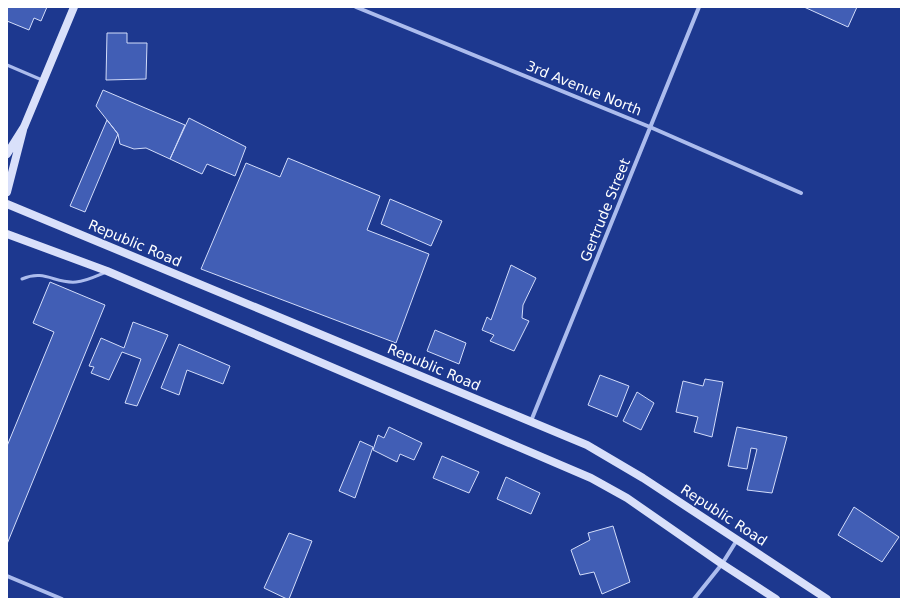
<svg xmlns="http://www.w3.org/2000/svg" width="908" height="606" font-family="'DejaVu Sans',sans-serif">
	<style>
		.building { fill: #415eb5; stroke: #d2dcfa }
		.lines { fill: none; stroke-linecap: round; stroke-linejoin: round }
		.lane { stroke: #acbced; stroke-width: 3 }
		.street { stroke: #acbced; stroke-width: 4 }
		.secondary { stroke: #d9e0fa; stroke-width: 8 }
		.labels { text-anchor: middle; stroke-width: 3; stroke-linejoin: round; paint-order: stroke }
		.street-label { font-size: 14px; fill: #fff; stroke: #1d388f }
	</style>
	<rect width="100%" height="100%" fill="#1d388f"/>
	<path class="building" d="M7,7H47L41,21L34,18L29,30L7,21Z
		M804,7H857L848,27Z
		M107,33H127V43H147L146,79L106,80Z
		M103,90L185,125L170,159L146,148L134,149L120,144L118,134L96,106Z
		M189,118L246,147L235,176L207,164L202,174L170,159Z
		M107,120L118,134L85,212L70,206Z
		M288,158L380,196L367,230L429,254L396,343L201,269L246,163L280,177Z
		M390,199L442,221L431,246L381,224Z
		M511,265L536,278L523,305L522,318L529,321L514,351L490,341L494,335L482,330L487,317L491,320Z
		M50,282L105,305L7,544V446L54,332L33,323Z
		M133,322L168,335L137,406L125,403L141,359L122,352L109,380L91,373L94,367L89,366L101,338L124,348Z
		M435,330L466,343L459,364L427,351Z
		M179,344L230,366L223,384L187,370L179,395L161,388Z
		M600,375L629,386L617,417L588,405Z
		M705,379L723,382L712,437L694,432L698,417L676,412L683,381L703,386Z
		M637,392L654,403L641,430L623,421Z
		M389,427L422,443L414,460L400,454L397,462L373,450L378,435L384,438Z
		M737,427L787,437L772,493L747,490L757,449L751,448L747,469L728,466Z
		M360,441L373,447L355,498L339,491Z
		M442,456L479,472L469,493L433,478Z
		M506,477L540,493L531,514L497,499Z
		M854,507L899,537L882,562L838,535Z
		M613,526L630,582L602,594L594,572L580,575L571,550L590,540L588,533Z
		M289,533L312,541L289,599H287L264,588Z"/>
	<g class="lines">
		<path class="lane" d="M7,65L42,80
			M22,279C45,269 55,284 76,282C87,281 96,276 106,272"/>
		<path class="street" d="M356,7L650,127L801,193
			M531,421L699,7
			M7,576L62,599
			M694,599L722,564L737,540"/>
		<path class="secondary" d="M7,154L24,127L74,7
			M7,192L23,130
			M7,204L587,445L643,478L827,599
			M7,234L107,271L591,478L627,498L722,564L776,599"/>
	</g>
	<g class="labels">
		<g class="street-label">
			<text transform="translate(584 88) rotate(22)" y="5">3rd Avenue North</text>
			<text transform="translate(605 210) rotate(-68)" y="5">Gertrude Street</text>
			<text transform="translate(135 243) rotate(23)" y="5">Republic Road</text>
			<text transform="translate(434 367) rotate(23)" y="5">Republic Road</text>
			<text transform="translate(724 515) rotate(33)" y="5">Republic Road</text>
		</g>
	</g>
	<rect width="908" height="606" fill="none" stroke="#ffffff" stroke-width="16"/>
</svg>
